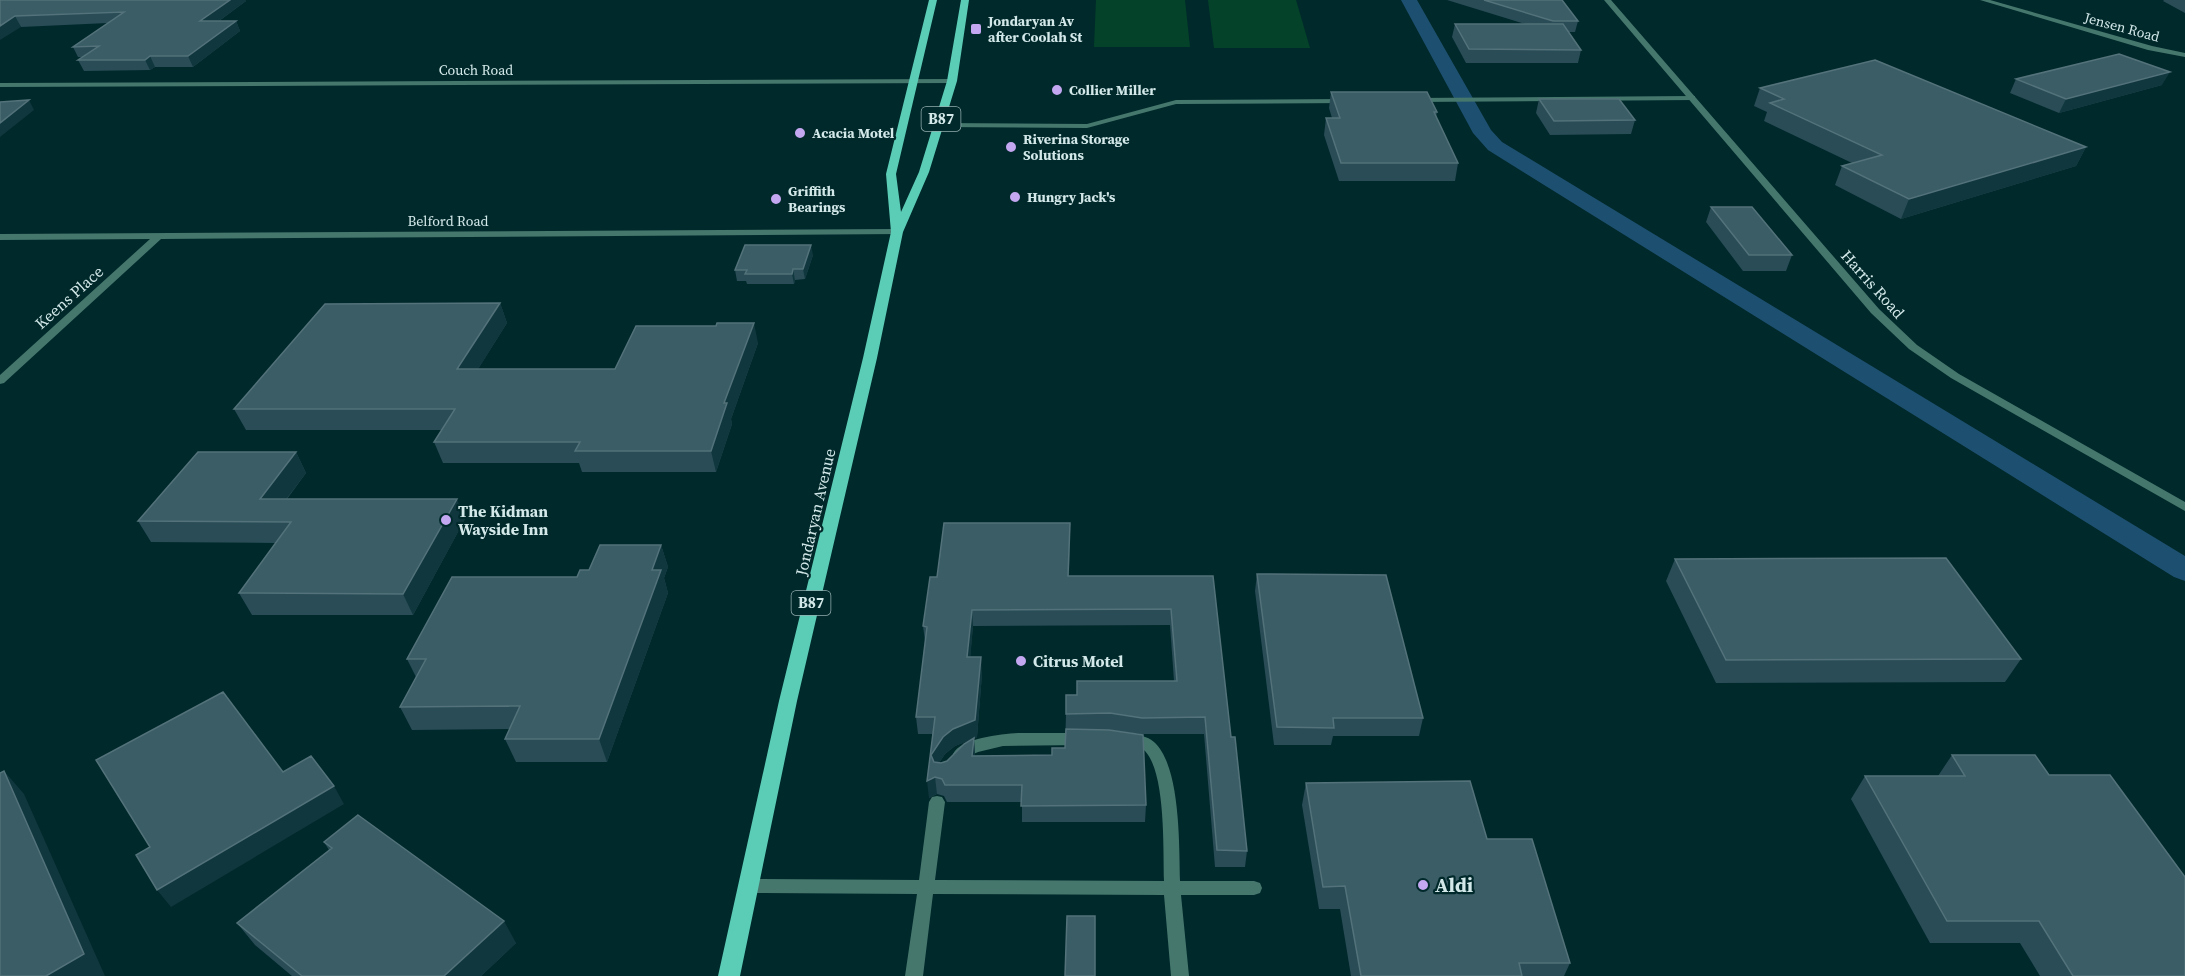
<svg xmlns="http://www.w3.org/2000/svg" width="2185" height="976" font-family="'Source Serif 4',serif">
	<style>
		.green { fill: #044329 }
		.lines { fill: none; stroke-linecap: round; stroke-linejoin: round }
		.canal { fill: #1d5070; fill-rule: evenodd }
		.lane { fill: #45776d; fill-rule: evenodd }
		.street { fill: #45776d; fill-rule: evenodd }
		.primary { fill: #5bcdb7; fill-rule: evenodd }
		.wall { fill: #294c56; fill-rule: evenodd }
		.shaded-wall { fill: #11373e }
		.building { fill: #3b5d66; stroke: #53727a; stroke-width: 1.5 }
		.poi-dot { fill: #c4a7f1; stroke: #00292b; stroke-width: 2 }
		.labels { text-anchor: middle; stroke-width: 4.5; stroke-linejoin: round; paint-order: stroke }
		.far-poi-label { font-size: 14px; font-weight: bold; fill: #d3e8e9; stroke: #00292b; text-anchor: start }
		.far-street-label { font-size: 14px; fill: #d3e8e9; stroke: #00292b }
		.shield { fill: #00292b; stroke: #94afb0; stroke-width: 1.5 }
		.shield-label { font-size: 15px; font-weight: bold; fill: #d3e8e9 }
		.street-label { font-size: 16px; fill: #d3e8e9; stroke: #00292b }
		.poi-label { font-size: 16px; font-weight: bold; fill: #d3e8e9; stroke: #00292b; text-anchor: start }
		.near-poi-label { font-size: 20px; font-weight: bold; fill: #d3e8e9; stroke: #00292b; text-anchor: start }
	</style>
	<rect width="100%" height="100%" fill="#00292b"/>
	<path class="green" d="M1096,0H1185L1190,47H1094Z
		M1208,0H1296L1310,48H1214Z"/>
	<g class="lines">
		<path class="canal" d="M1401,0H1417L1491,130L1502,142L2185,556V581L2174,577L1488,150L1473,133Z"/>
		<path class="lane" d="M1692,96H1695V100L1414,102L1410,100L1414,98Z
			M1346,99H1349V103L1176,104L1087,128L939,127L935,125L939,123L1087,124L1176,100Z
			M1019,733H1081L1086,735L1088,739L1086,743L1081,745L1003,746L978,752L960,760L955,758L953,754C961,738 1002,734 1019,733Z
			M1128,733C1136,735 1148,736 1154,742C1181,766 1179,847 1180,881H1254L1260,883L1262,888L1260,893L1254,895H1181L1189,976H1171L1164,895L933,894L923,976H905L917,894L748,893L742,891L740,886L742,881L748,879L919,880L929,802L932,797L937,796L942,797L945,802L935,880L1164,881C1163,850 1166,773 1145,751C1140,746 1130,745 1123,743L1121,739L1123,735Z"/>
		<path class="street" d="M1604,0H1611L1879,309L1917,345L1959,374L2185,502V511L1951,378L1909,349L1871,313Z
			M1980,0H1990L2152,46L2185,53V57L2148,50Z
			M955,79V83H952L0,87V83Z
			M897,229L902,232L900,234L161,239L4,383L0,384V375L150,239L0,240V234Z"/>
		<path class="primary" d="M929,0H937L896,174L901,212L919,172L947,81L961,0H969L957,81L929,172L903,232L877,358L797,701L740,976H718L779,701L863,358L891,232L886,174Z"/>
	</g>
	<path class="wall" d="M0,0H246V1L219,21H236L240,31L193,67H155L150,70L84,71L78,60L83,57H78L73,47L108,23L21,27Z
		M1447,0H1562L1578,21L1575,32H1568L1581,50L1578,63H1466L1452,37L1455,24H1525Z
		M2164,0H2185V13L2163,1Z
		M2016,79L2162,85L2059,113L2010,93Z
		M1760,88L2086,147L2076,166L1901,219L1835,185L1842,166L1852,163L1764,121L1767,112L1754,106Z
		M1331,92L1437,112L1436,117L1458,163L1455,181H1339L1324,135L1326,118H1332L1329,108Z
		M1539,99L1635,120L1631,134L1550,135L1536,113Z
		M1711,207L1792,255L1786,271H1743L1706,222Z
		M813,255L805,279L795,280L794,284H747L746,281H737L735,270Z
		M500,303L507,323L478,369H615L758,343L731,419L732,424L716,472H582L579,463H443L434,442L442,430H246L234,409Z
		M296,452L306,473L287,499L465,519L413,615H252L239,593L276,543L151,542L138,521Z
		M1070,523L1069,576H1213L1231,737L1247,851L1245,867H1215L1204,734H1141L1123,732L1146,805L1145,822H1022V802H947L944,796L937,794L929,798L933,734H918L916,717L925,641L923,626L937,577ZM1170,625L1174,681L1077,695L1066,714L1065,748L1052,755L975,756L974,739L977,737L982,674L970,657L973,626ZM972,739L947,761L939,763L945,754L955,746Z
		M661,545L668,567L664,578L668,593L607,762H516L505,739L510,729L412,730L400,707L416,677L407,659L577,577Z
		M1675,559L2021,659L2005,682L1716,683L1666,581Z
		M1257,574L1423,718L1419,736H1333L1331,745H1274L1255,591Z
		M1952,755L2049,775L2185,976H2040L2020,943H1930L1851,799L1865,776H1938Z
		M1306,783L1487,839L1570,963L1564,976H1351L1340,909H1319L1302,805Z
		M324,842L516,943L481,976H292L255,945L237,923L329,850Z"/>
	<path class="shaded-wall" d="M230,0H246V1L205,31L200,21Z
		M15,16L21,27L0,40V26Z
		M236,21L240,31L193,67L188,56Z
		M150,56L155,67L150,70L145,60Z
		M2170,72L2162,85L2059,113L2066,99Z
		M29,100L34,110L0,137V123Z
		M2086,147L2076,166L1901,219L1909,199Z
		M811,245L813,255L805,279L803,269Z
		M793,269L795,280L794,284L792,274Z
		M500,303L507,323L465,390L457,369Z
		M754,323L758,343L731,419L732,424L716,472L711,451L724,403Z
		M296,452L306,473L271,519L260,499Z
		M457,499L465,519L413,615L403,594Z
		M1070,523V539L1068,593V576Z
		M661,545L668,567L664,578L668,593L607,762L599,739L652,570Z
		M972,610L973,626L969,674L967,657Z
		M981,657L982,674L977,737L974,739L975,755L974,773L972,756L974,739L955,746L945,754L933,772L931,755L943,737L953,729Z
		M4,771L24,794L105,976H46Z
		M935,777L937,794L929,798L927,781Z
		M334,786L344,804L171,907L157,890Z
		M504,921L516,943L481,976H444Z"/>
	<path class="building" d="M0,0H230L200,21H236L188,56H150L145,60H78L99,46L73,47L124,12L15,16L0,26Z
		M1484,0H1562L1578,21H1553Z
		M1455,24H1563L1581,50L1469,49Z
		M2119,54L2170,72L2066,99L2016,79Z
		M1875,60L2086,147L1909,199L1842,166L1882,155L1770,103L1784,99L1760,88Z
		M1331,92H1427L1437,112H1434L1458,163H1341L1326,118H1340Z
		M1539,99H1619L1635,120L1554,121Z
		M29,100L0,123V102Z
		M1711,207H1752L1792,255H1749Z
		M745,245H811L803,269H793L792,274H745L747,270H735Z
		M500,303L457,369H615L636,326H716L717,323H754L724,403H727L711,451H575L580,442H434L455,409H234L325,304Z
		M198,452H296L260,499H457L403,594L239,593L291,522L138,521Z
		M944,523H1070L1068,576H1213L1231,737H1235L1247,851L1217,850L1205,717L1142,718L1110,713L1066,714V695H1077V681H1177L1171,609L972,610L967,657H981L975,720L953,729L943,737L931,755L934,762L941,763L947,761L964,744L974,738L972,756L1052,755V748H1065L1066,729L1109,730L1143,735L1146,805L1021,806L1022,785H945L942,779L935,777L927,781L935,717H916L927,627L923,626L930,577H937Z
		M600,545H661L652,570H661L599,739H505L520,706L400,707L426,659H407L452,577H577L580,570H589Z
		M1946,558L2021,659L1726,660L1675,559Z
		M1257,574L1386,575L1423,718H1333L1334,728L1277,727Z
		M223,692L283,772L311,756L334,786L157,890L136,855L150,847L96,760Z
		M1952,755H2035L2049,775H2110L2185,877V976H2073L2039,921H1947L1865,776H1965Z
		M4,771L84,954L46,976H0V773Z
		M1470,781L1487,839H1532L1570,963H1519L1522,976H1361L1345,886L1323,887L1306,783Z
		M358,815L504,921L444,976H302L237,923L332,848L324,842Z
		M1067,916H1095V976H1065Z"/>
	<g class="poi-dot">
		<rect x="970" y="23" width="12" height="12" rx="3"/>
		<circle cx="1057" cy="90" r="6"/>
		<circle cx="800" cy="133" r="6"/>
		<circle cx="1011" cy="147" r="6"/>
		<circle cx="1015" cy="197" r="6"/>
		<circle cx="776" cy="199" r="6"/>
		<circle cx="446" cy="520" r="6"/>
		<circle cx="1021" cy="661" r="6"/>
		<circle cx="1423" cy="885" r="6"/>
	</g>
	<g class="labels">
		<g class="far-poi-label">
			<text x="988" y="26">Jondaryan Av<tspan x="988" dy="16">after Coolah St</tspan></text>
			<text x="1069" y="95">Collier Miller</text>
			<text x="812" y="138">Acacia Motel</text>
			<text x="1023" y="144">Riverina Storage<tspan x="1023" dy="16">Solutions</tspan></text>
			<text x="788" y="196">Griffith<tspan x="788" dy="16">Bearings</tspan></text>
			<text x="1027" y="202">Hungry Jack's</text>
		</g>
		<g class="far-street-label">
			<text transform="translate(2122 27) rotate(15)" y="5">Jensen Road</text>
			<text x="476" y="75">Couch Road</text>
			<text x="448" y="226">Belford Road</text>
		</g>
		<g class="shield">
			<rect x="921.5" y="107" width="39" height="24" rx="4.5"/>
			<rect x="791.5" y="591" width="39" height="24" rx="4.5"/>
		</g>
		<g class="shield-label">
			<text x="941" y="124">B87</text>
			<text x="811" y="608">B87</text>
		</g>
		<g class="street-label">
			<text transform="translate(1873 284) rotate(48)" y="6">Harris Road</text>
			<text transform="translate(69 297) rotate(-42)" y="6">Keens Place</text>
			<text transform="translate(815 512) rotate(-77)" y="6">Jondaryan Avenue</text>
		</g>
		<g class="poi-label">
			<text x="458" y="517">The Kidman<tspan x="458" dy="18">Wayside Inn</tspan></text>
			<text x="1033" y="667">Citrus Motel</text>
		</g>
		<g class="near-poi-label">
			<text x="1435" y="892">Aldi</text>
		</g>
	</g>
</svg>
